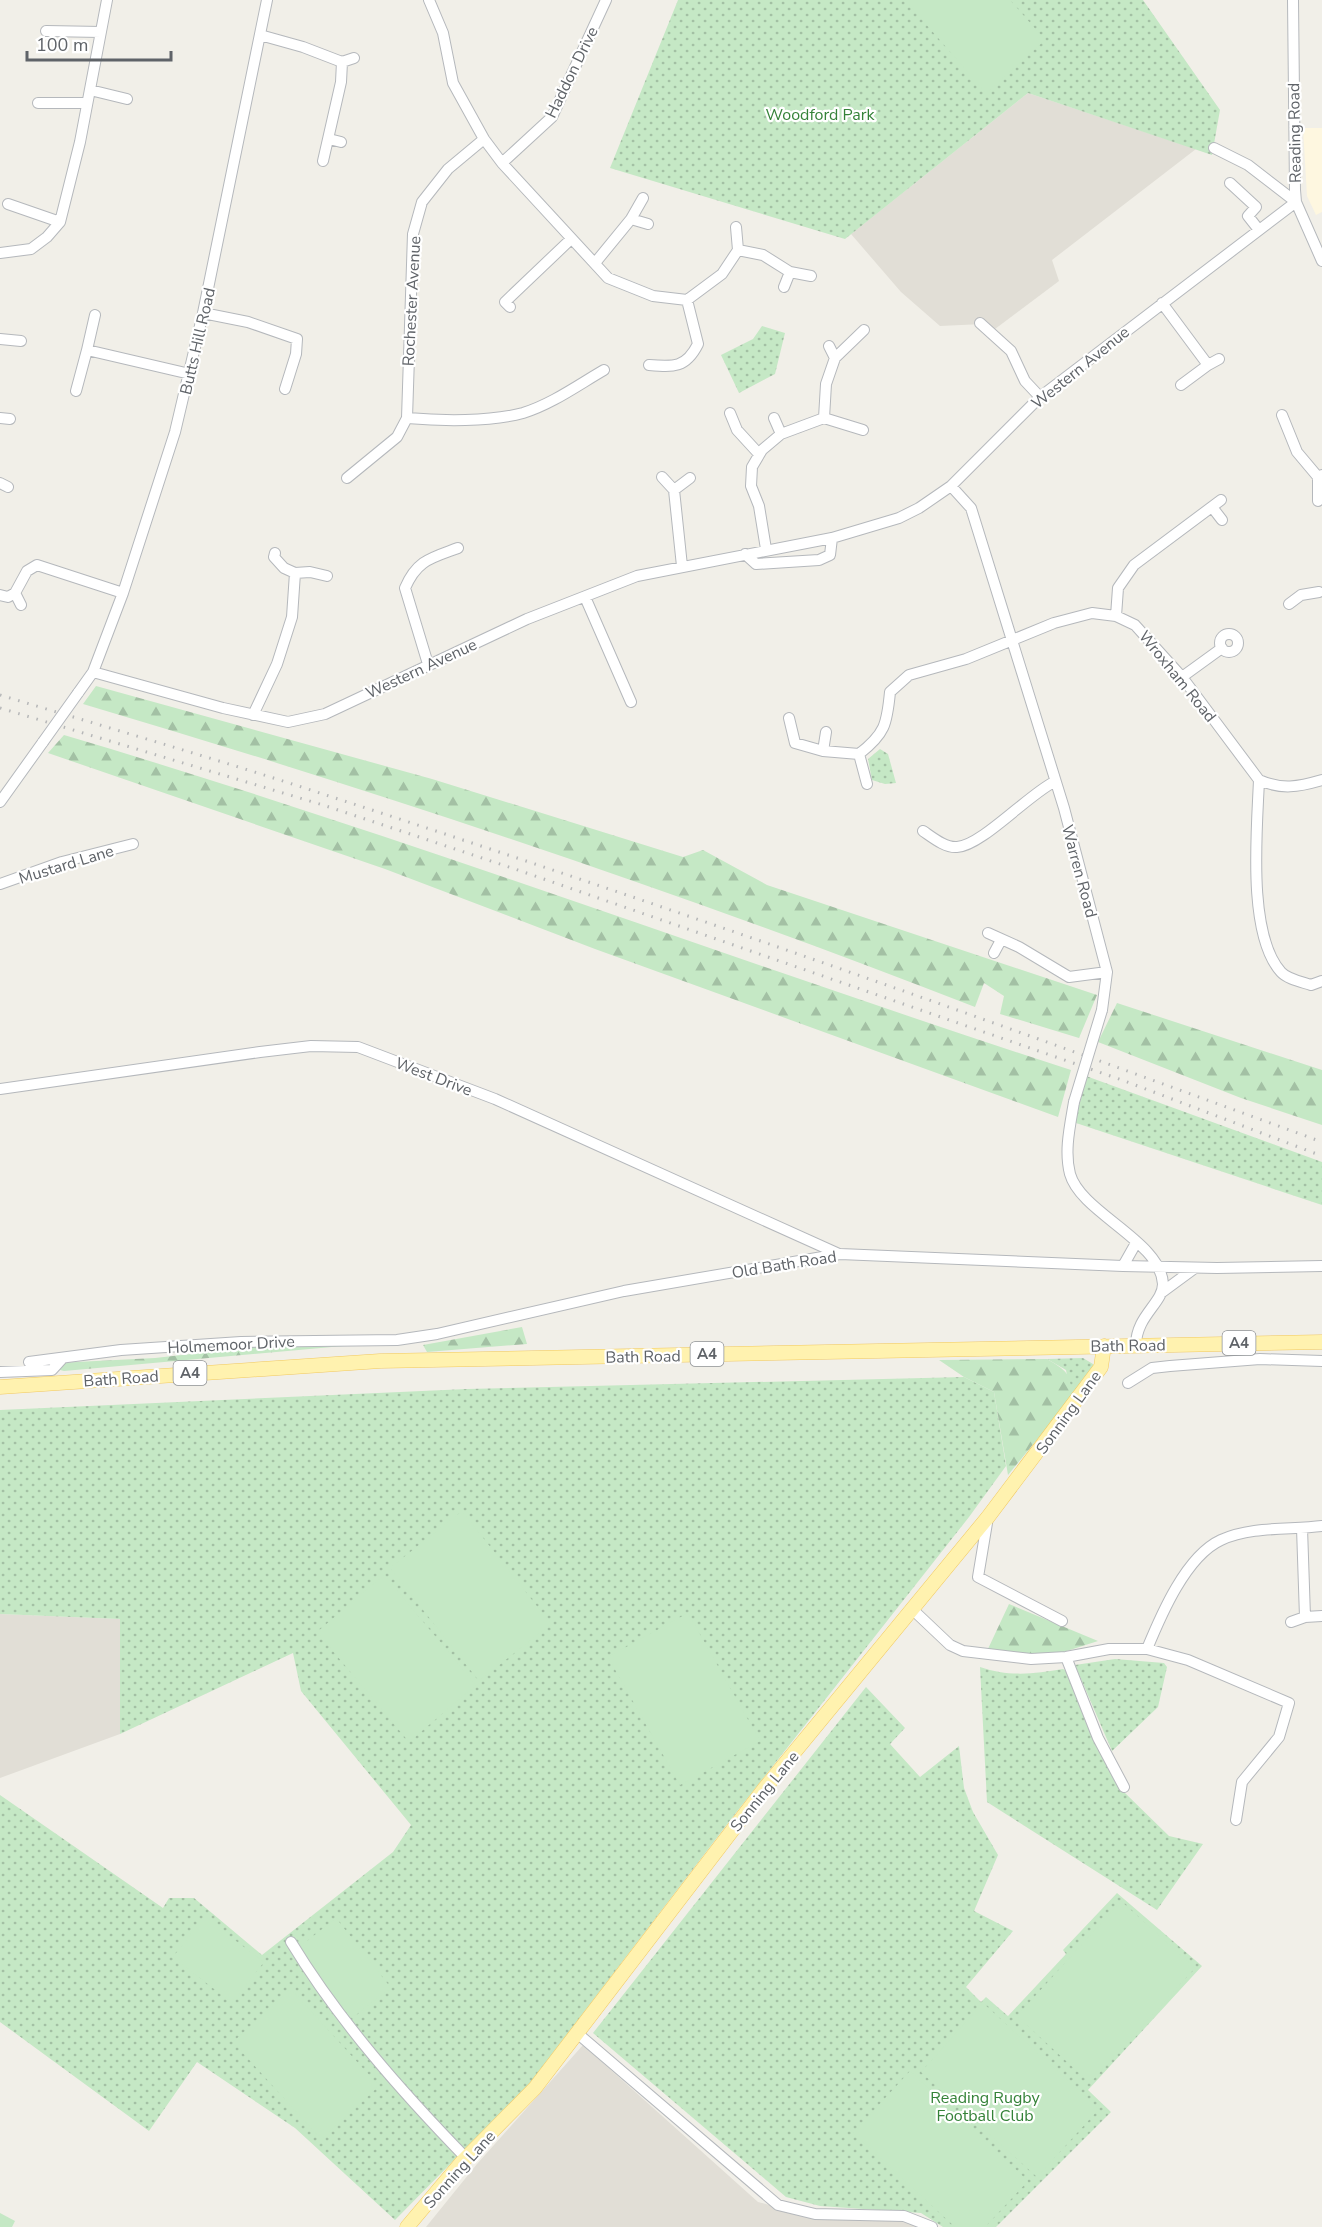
<svg xmlns="http://www.w3.org/2000/svg" width="1322" height="2227" font-family="'Nunito Sans',sans-serif">
	<style>
		.commercial { fill: #fef7e0 }
		.education { fill: #e1ded6 }
		.grass { fill: url(#grass-dots) }
		.forest { fill: url(#forest-firs) }
		.garden { fill: #c5e8c5 }
		.lines { fill: none; stroke-linecap: round; stroke-linejoin: round }
		.minor-casing { stroke: #b5b8bc; stroke-width: 12 }
		.major-casing { stroke: #f2c960; stroke-width: 15 }
		.minor { stroke: #fff; stroke-width: 10 }
		.major { stroke: #fff2af; stroke-width: 14 }
		.rail { stroke: #b6b7b8; stroke-width: 3; stroke-dasharray: 1.5 8; stroke-linecap: butt }
		.minor-bridge-casing { stroke: #b5b8bc; stroke-width: 12; stroke-linecap: butt }
		.minor-bridge { stroke: #fff; stroke-width: 10 }
		.labels { text-anchor: middle; stroke-width: 4.5; stroke-linejoin: round; paint-order: stroke }
		.shield { fill: #fff; stroke: #8f9295; stroke-width: 1.5 }
		.shield-label { font-size: 15px; font-weight: bold; fill: #5f6368 }
		.street-label { font-size: 16px; fill: #5f6368; stroke: #fff }
		.park-label { font-size: 16px; fill: #348238; stroke: #fff }
	</style>
	<defs>
		<pattern id="grass-dots" width="8" height="8" patternUnits="userSpaceOnUse" patternTransform="scale(1.5)"><rect width="8" height="8" fill="#c5e8c5"/><path d="M2 2h.1M6 6h.1" fill="none" stroke="#a3c0a4" stroke-width="1.8" stroke-linecap="round"/></pattern>
		<pattern id="forest-firs" width="22" height="20" patternUnits="userSpaceOnUse" patternTransform="scale(1.5)"><rect width="22" height="20" fill="#c5e8c5"/><path d="M5 1l3.5 6h-7zM16 11l3.5 6h-7z" fill="#a3c0a4"/></pattern>
	</defs>
	<rect width="100%" height="100%" fill="#f1efe8"/>
	<path class="commercial" d="M1303,128H1322V212L1316,215L1307,196Z"/>
	<path class="education" d="M1028,93L1196,149L1052,260L1059,281L995,329L983,324L940,326L901,292L851,234Z
		M0,1614L120,1619V1734L0,1778Z
		M583,2045L758,2202L788,2210L904,2218L922,2227H426L477,2164Z"/>
	<path class="grass" d="M678,0H1143L1220,110L1212,155L1028,93L845,239L610,168Z
		M762,326L785,333L775,374L739,393L721,355L753,339Z
		M880,749L888,754L896,783L885,784L872,780L868,759Z
		M1086,1076L1322,1162V1205L1073,1122Z
		M1083,1358L1093,1364V1370L1071,1398L1066,1370L1047,1359Z
		M964,1377L994,1392L1006,1466L969,1517L735,1814L529,2084L395,2220L295,2128L197,2062L149,2131L0,2022V1795L163,1908L169,1898H194L262,1955L393,1852L411,1825L301,1691L293,1653L120,1734V1619L0,1614V1410L467,1389Z
		M1115,1659L1164,1663L1167,1667L1158,1707L1112,1751L1075,1665Z
		M980,1667C1009,1677 1034,1674 1063,1669L1068,1672L1124,1792L1169,1836L1203,1844L1157,1910L987,1802Z
		M866,1687L905,1728L890,1744L920,1777L959,1746L964,1788L973,1812L998,1855L974,1911L1013,1931L966,1987L981,2002L986,1997L1008,2016L1066,1954L1063,1950L1117,1893L1202,1966L1088,2090L1111,2112L996,2227H943L921,2213L820,2206L786,2197L593,2033Z"/>
	<path class="forest" d="M96,686L432,779L683,857L703,850L767,885L1097,995L1079,1038L1000,1014L1004,996L984,983L975,1007C682,893 384,793 83,704Z
		M64,735C404,836 735,961 1071,1070L1058,1117L595,949L385,869L48,753Z
		M1117,1003L1322,1070V1125L1241,1098L1098,1042Z
		M522,1327L527,1344L427,1352L423,1345Z
		M343,1346L64,1371L37,1364L155,1358L253,1347Z
		M1047,1359C1067,1371 1072,1374 1071,1398L1008,1475L994,1392L964,1377L939,1360Z
		M1009,1604L1098,1641L1042,1659L987,1651Z"/>
	<path class="garden" d="M905,0H1010L1045,40L986,93Z
		M462,1511L551,1624L479,1681L390,1568Z
		M384,1575L476,1685L409,1742L317,1632Z
		M688,1613L760,1741L680,1785L608,1657Z
		M1121,1901L1195,1968L1090,2083L1017,2016Z
		M204,1917L264,1962L232,2003L173,1957Z
		M336,1918L391,1988L352,2018L297,1949Z
		M291,1989L379,2086L321,2139L233,2042Z
		M983,2003L1099,2109L1037,2177L921,2072Z
		M910,2071L1028,2181L985,2227H955L853,2133Z
		M0,2213L15,2221L12,2227H0Z"/>
	<g class="lines">
		<defs>
			<path id="minor" d="M429,0L443,33L453,83L484,139L502,163L608,278L653,296L687,300L722,274L738,250L736,227
				M1293,0L1295,190L1296,202L1322,261
				M46,31L101,32
				M260,35L303,47L342,62L341,82L323,161
				M342,62L354,58
				M90,90L127,99
				M38,103H87
				M329,139L341,142
				M484,139L448,169L422,202L413,234L407,418C441,421 490,422 523,413C552,404 578,385 604,370
				M1214,148L1248,165L1296,202
				M502,163L552,117L606,0
				M1230,183L1256,207L1248,216L1259,230
				M8,204L60,222
				M631,219L648,224
				M738,250L763,255L790,272L811,276
				M0,253L31,249L47,237L60,222L80,142L107,0
				M595,263L631,219L643,198
				M784,287L790,272
				M1162,303L1208,365L1181,385
				M510,307L505,302L570,240
				M203,313L248,322L297,339L296,354L285,389
				M95,315L87,350L190,374
				M980,323L1011,351L1025,381L1040,397
				M0,339L21,341
				M835,358L864,330
				M649,365C674,367 686,368 698,344L687,300
				M1208,365L1219,359
				M76,391L87,350
				M730,413L737,430L759,454
				M1282,415L1297,452L1318,477
				M0,418L10,419
				M774,418L781,434
				M824,418L863,430
				M662,477L674,490L682,566
				M347,478L397,437L407,418
				M0,483L8,487
				M951,486L971,508L1064,808L1107,972L1102,1010
				M674,490L690,478
				M1318,501V477L1322,475
				M1212,507L1222,520
				M766,549L759,506L751,486L752,467L762,450L781,434L824,418L826,384L835,358L829,346
				M745,554L756,564L819,560L830,555L832,538
				M295,573L310,572L327,576
				M0,595L8,597L15,593
				M585,597L631,702
				M1289,604L1301,595L1319,592
				M21,605L15,593L27,571L37,565L123,593
				M1116,616L1118,588L1134,565L1221,500
				M1220 643a9 9 0 1 1 18 0a9 9 0 1 1-18 0Z
				M428,664L405,588C417,560 431,558 458,548
				M93,672L223,708L288,722L325,714L527,619L637,576L832,538L899,518L919,508L951,486L1040,397L1296,202
				M1182,677L1222,648
				M78,693L93,672L123,593L175,432L203,313L267,0
				M253,715L277,664L292,617L295,573L284,568L274,557L275,553
				M789,718L795,743L823,751L859,754C885,734 887,724 890,692L909,675L966,659L1054,623L1092,613L1116,616L1135,625L1182,677L1259,780C1282,790 1298,787 1322,780
				M823,751L826,732
				M859,754L867,784
				M1259,780C1257,830 1247,934 1281,972C1287,979 1302,982 1311,985L1322,981
				M0,802L43,742
				M923,831C932,837 945,848 957,847C981,846 1028,795 1054,782
				M0,884L62,862L133,844
				M988,933L1019,947L1069,977L1107,972
				M994,953L1001,940
				M0,1089L260,1052L311,1046L358,1047L495,1099L839,1254
				M1074,1102C1070,1126 1064,1151 1070,1174C1081,1213 1161,1241 1163,1284C1163,1303 1136,1316 1136,1345
				M1123,1266L1136,1243
				M1161,1293L1195,1268
				M29,1362L121,1350L241,1342L397,1340L437,1334L624,1291L840,1254L1123,1266L1217,1268L1322,1266
				M0,1372L52,1370L62,1359
				M1128,1383L1152,1368L1170,1366L1260,1359L1322,1361
				M988,1517L978,1577L1062,1621
				M912,1609L950,1645L963,1651L1031,1659L1066,1657L1109,1649H1147L1188,1660L1289,1703L1279,1737L1242,1782L1236,1820
				M1305,1617L1322,1616
				M1291,1622L1305,1617L1302,1528
				M1147,1649C1161,1615 1186,1556 1221,1540C1251,1526 1290,1530 1322,1526
				M1066,1657L1098,1738L1124,1787
				M291,1942C339,2021 402,2092 466,2158
				M577,2033L778,2205L815,2214L904,2216L932,2227"/>
			<path id="major" d="M0,1387L380,1361L1322,1342
				M407,2227L461,2163L535,2088L764,1789L988,1517L1101,1367L1104,1346"/>
		</defs>
		<use href="#minor" class="minor-casing"/>
		<use href="#major" class="major-casing"/>
		<use href="#minor" class="minor"/>
		<use href="#major" class="major"/>
		<path class="rail" d="M0,695C109,728 220,760 329,796C662,904 993,1021 1322,1142
			M0,708L323,805L512,868L1122,1080L1322,1156"/>
		<defs>
			<path id="minor-bridge" d="M43,742L78,693
				M1074,1102L1102,1010"/>
		</defs>
		<use href="#minor-bridge" class="minor-bridge-casing"/>
		<use href="#minor-bridge" class="minor-bridge"/>
	</g>
	<g class="labels">
		<g class="shield">
			<rect x="1222.5" y="1331" width="33" height="24" rx="4.5"/>
			<rect x="690.5" y="1342" width="33" height="24" rx="4.5"/>
			<rect x="173.5" y="1361" width="33" height="24" rx="4.5"/>
		</g>
		<g class="shield-label">
			<text x="1239" y="1348">A4</text>
			<text x="707" y="1359">A4</text>
			<text x="190" y="1378">A4</text>
		</g>
		<g class="street-label">
			<text transform="translate(571 72) rotate(-64)" y="6">Haddon Drive</text>
			<text transform="translate(1294 133) rotate(-91)" y="6">Reading Road</text>
			<text transform="translate(411 301) rotate(-87)" y="6">Rochester Avenue</text>
			<text transform="translate(197 341) rotate(-77)" y="6">Butts Hill Road</text>
			<text transform="translate(1080 367) rotate(-39)" y="6">Western Avenue</text>
			<text transform="translate(421 668) rotate(-25)" y="6">Western Avenue</text>
			<text transform="translate(1178 676) rotate(51)" y="6">Wroxham Road</text>
			<text transform="translate(66 864) rotate(-17)" y="6">Mustard Lane</text>
			<text transform="translate(1080 871) rotate(75)" y="6">Warren Road</text>
			<text transform="translate(434 1076) rotate(21)" y="6">West Drive</text>
			<text transform="translate(784 1264) rotate(-9)" y="6">Old Bath Road</text>
			<text transform="translate(231 1344) rotate(-3)" y="6">Holmemoor Drive</text>
			<text transform="translate(1128 1345) rotate(-1)" y="6">Bath Road</text>
			<text transform="translate(643 1356) rotate(-1)" y="6">Bath Road</text>
			<text transform="translate(121 1378) rotate(-4)" y="6">Bath Road</text>
			<text transform="translate(1068 1412) rotate(-54)" y="6">Sonning Lane</text>
			<text transform="translate(764 1791) rotate(-51)" y="6">Sonning Lane</text>
			<text transform="translate(459 2169) rotate(-48)" y="6">Sonning Lane</text>
		</g>
		<g class="park-label">
			<text x="820" y="120">Woodford Park</text>
			<text x="985" y="2103">Reading Rugby<tspan x="985" dy="18">Football Club</tspan></text>
		</g>
	</g>
	<path d="M27 51v9h144v-9" fill="none" stroke="#5f6368" stroke-width="3"/>
	<text x="36" y="51" font-size="18" fill="#5f6368" stroke="#ffffff" stroke-width="4.5" paint-order="stroke">100 m</text>
</svg>
